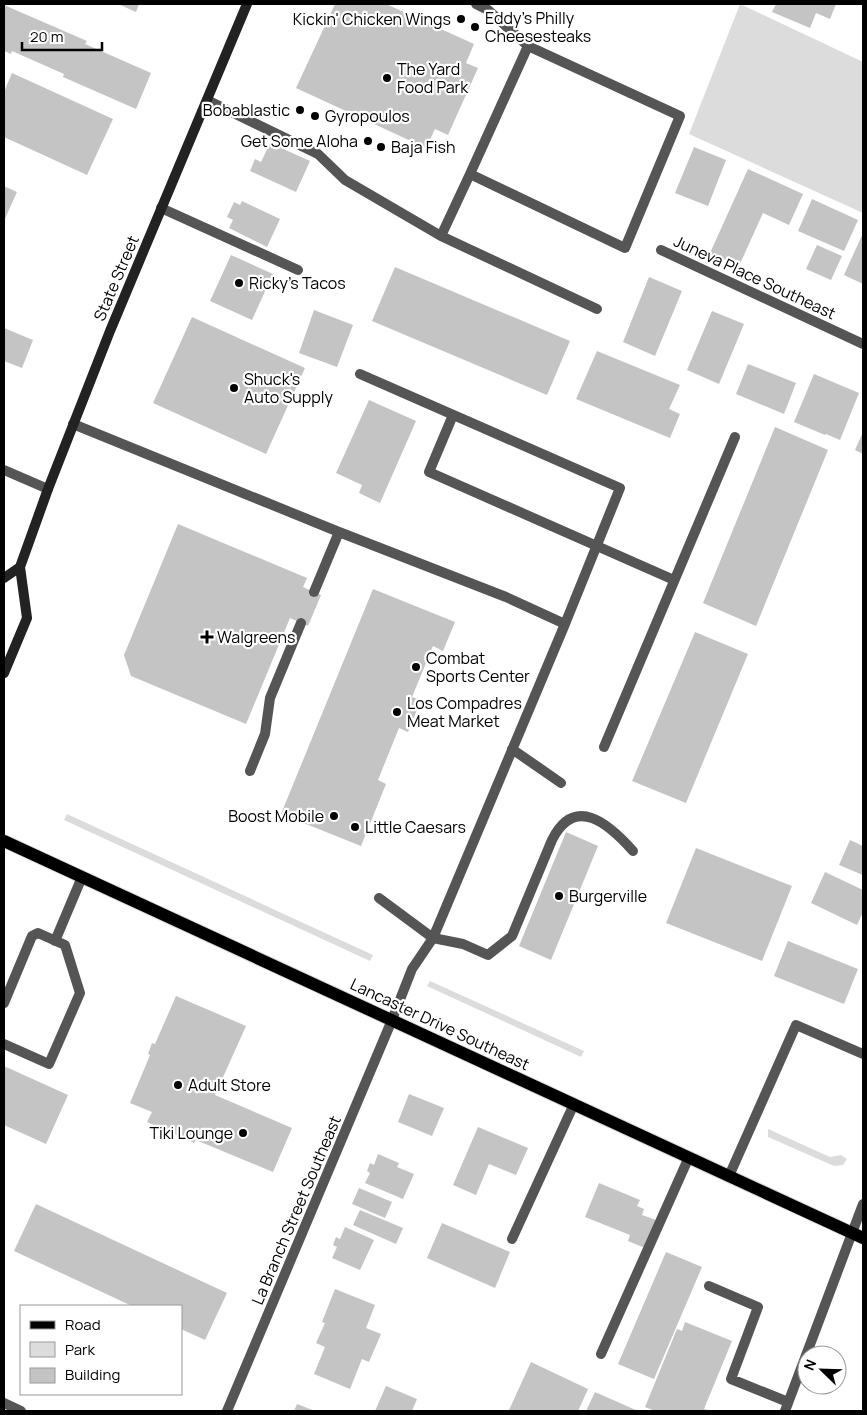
<svg xmlns="http://www.w3.org/2000/svg" width="867" height="1415" font-family="Manrope,sans-serif">
	<style>
		.green { fill: #dcdcdc }
		.building { fill: #c4c4c4 }
		.lines { fill: none; stroke-linecap: round; stroke-linejoin: round }
		.primary-casing { stroke: #dbdbdb; stroke-width: 14 }
		.service { stroke: #555; stroke-width: 10 }
		.minor { stroke: #555; stroke-width: 10 }
		.secondary { stroke: #222; stroke-width: 10 }
		.primary { stroke: #000; stroke-width: 12 }
		.poi-dot { fill: #000; stroke: #fff; stroke-width: 2 }
		.labels { text-anchor: middle; stroke-width: 4.5; stroke-linejoin: round; paint-order: stroke }
		.poi-label { font-size: 16px; fill: #000; stroke: #fff; text-anchor: start }
		.street-label { font-size: 16px; fill: #000; stroke: #fff }
	</style>
	<rect width="100%" height="100%" fill="#fff"/>
	<path class="green" d="M740,4L863,62V213L689,134Z
		M67,814L373,955L370,961L64,820Z
		M430,981L584,1051L581,1057L427,986Z
		M768,1129L830,1157L841,1155L847,1159L843,1165L834,1166L768,1137Z"/>
	<path class="building" d="M118,4H139L136,12Z
		M335,4H386L474,44L466,63L478,68L448,135L435,129L426,148L296,88Z
		M776,4H836L830,19L816,13L810,28L772,12Z
		M4,5L87,41L85,44L151,73L136,109L63,77L64,74L12,51L11,54L4,51Z
		M12,73L113,119L87,175L4,137V92Z
		M270,143L310,161L296,192L250,171L255,159L261,162Z
		M694,147L726,160L708,206L675,193Z
		M748,169L803,194L789,225L763,213L739,266L710,253Z
		M4,186L17,192L4,221Z
		M812,199L858,220L844,251L798,231Z
		M242,201L280,219L267,247L229,228L233,220L227,217L234,202L240,205Z
		M863,233V284L844,275Z
		M817,245L842,256L831,280L806,269Z
		M231,255L273,274L252,320L210,301Z
		M395,267L570,341L547,395L372,321Z
		M649,277L682,291L655,356L623,342Z
		M314,310L353,325L337,367L299,353Z
		M712,311L744,324L719,384L687,370Z
		M192,317L305,368L266,454L153,403Z
		M4,328L33,340L22,368L4,361Z
		M597,351L680,385L669,409L680,414L670,438L576,399Z
		M748,364L796,383L784,414L736,394Z
		M814,374L859,393L840,440L826,434L825,435L794,422Z
		M369,400L416,421L380,503L359,493L362,485L336,473Z
		M775,427L828,450L756,626L703,603Z
		M863,432V454L855,450Z
		M178,524L307,578L303,587L321,595L308,626L290,618L246,724L131,676L124,655Z
		M373,589L455,622L443,651L433,646L412,697L421,700L408,732L399,728L378,780L386,784L361,846L281,814Z
		M695,632L748,654L686,803L632,781Z
		M566,832L598,846L551,960L519,946Z
		M850,840L863,846V875L839,865Z
		M696,848L792,886L762,961L666,923Z
		M825,872L863,890V912L857,925L811,903Z
		M788,941L858,969L844,1004L774,976Z
		M176,996L246,1026L215,1095L292,1128L273,1172L196,1140L194,1143L147,1122L152,1112L130,1103L150,1055L148,1054L152,1043L155,1044Z
		M4,1066L68,1095L46,1144L4,1125Z
		M409,1094L444,1108L432,1136L398,1122Z
		M478,1127L528,1148L516,1175L489,1164L476,1195L453,1185Z
		M378,1154L399,1163L397,1167L414,1174L403,1199L365,1183L370,1173L367,1171L370,1163L374,1165Z
		M599,1183L640,1200L637,1206L644,1209L642,1215L656,1220L645,1248L628,1241L630,1235L585,1217Z
		M359,1188L392,1202L385,1218L352,1204Z
		M36,1204L227,1293L205,1340L181,1329V1306H132L14,1251Z
		M360,1210L403,1228L396,1244L353,1225Z
		M442,1223L510,1252L495,1288L427,1258Z
		M345,1227L374,1240L360,1270L332,1258L337,1247L333,1245L336,1237L340,1239Z
		M666,1252L702,1267L654,1379L618,1364Z
		M335,1289L375,1305L366,1328L381,1334L369,1362L362,1359L350,1389L314,1374L325,1347L316,1343L325,1323L322,1322Z
		M685,1322L732,1341L704,1409L711,1411H655L645,1407L677,1329L682,1331Z
		M531,1362L588,1389L578,1411L509,1410Z
		M386,1386L417,1399L412,1411H375Z
		M595,1392L638,1411H586Z
		M297,1404L315,1411H294Z"/>
	<g class="lines">
		<defs>
			<path id="primary" d="M4,841L863,1238"/>
		</defs>
		<use href="#primary" class="primary-casing"/>
		<path class="service" d="M476,4L488,10L528,46L680,116L625,248L470,174L528,46
			M207,100L318,154L345,180L441,236L470,174
			M161,208L298,270
			M441,236L597,309
			M360,374L620,488L565,624
			M453,415L429,472L674,580
			M73,424L339,532L506,597L565,624L433,938L412,969L392,1020
			M314,592L339,532
			M604,747L735,437
			M512,749L561,783
			M250,771L265,734L270,698L301,623
			M379,898L433,938L463,944L488,955L512,936L552,840C575,794 609,824 633,851
			M55,941L82,877
			M4,1003L32,936L38,933L65,945L80,993L49,1064L4,1044
			M729,1176L796,1025L863,1054
			M512,1239L574,1104
			M709,1286L758,1307L731,1379L788,1402
			M601,1354L689,1157
			M4,1403L21,1411"/>
		<path class="minor" d="M661,250L863,344
			M4,470L48,489
			M227,1411L392,1020
			M785,1411L863,1204"/>
		<path class="secondary" d="M4,578L20,567
			M4,673L27,618L20,567L48,489L110,331L247,4"/>
		<use href="#primary" class="primary"/>
	</g>
	<g class="poi-dot">
		<circle cx="461" cy="19" r="5"/>
		<circle cx="475" cy="27" r="5"/>
		<circle cx="387" cy="78" r="5"/>
		<circle cx="300" cy="110" r="5"/>
		<circle cx="315" cy="116" r="5"/>
		<circle cx="368" cy="141" r="5"/>
		<circle cx="381" cy="147" r="5"/>
		<circle cx="239" cy="283" r="5"/>
		<circle cx="234" cy="388" r="5"/>
		<path d="M204.5 629.5h5v5h5v5h-5v5h-5v-5h-5v-5h5z"/>
		<circle cx="416" cy="667" r="5"/>
		<circle cx="397" cy="712" r="5"/>
		<circle cx="334" cy="816" r="5"/>
		<circle cx="355" cy="827" r="5"/>
		<circle cx="559" cy="896" r="5"/>
		<circle cx="178" cy="1085" r="5"/>
		<circle cx="243" cy="1133" r="5"/>
	</g>
	<g class="labels">
		<g class="poi-label">
			<text x="485" y="24">Eddy's Philly<tspan x="485" dy="18">Cheesesteaks</tspan></text>
			<text x="451" y="25" text-anchor="end">Kickin' Chicken Wings</text>
			<text x="397" y="75">The Yard<tspan x="397" dy="18">Food Park</tspan></text>
			<text x="290" y="116" text-anchor="end">Bobablastic</text>
			<text x="325" y="122">Gyropoulos</text>
			<text x="358" y="147" text-anchor="end">Get Some Aloha</text>
			<text x="391" y="153">Baja Fish</text>
			<text x="249" y="289">Ricky's Tacos</text>
			<text x="244" y="385">Shuck's<tspan x="244" dy="18">Auto Supply</tspan></text>
			<text x="217" y="643">Walgreens</text>
			<text x="426" y="664">Combat<tspan x="426" dy="18">Sports Center</tspan></text>
			<text x="407" y="709">Los Compadres<tspan x="407" dy="18">Meat Market</tspan></text>
			<text x="324" y="822" text-anchor="end">Boost Mobile</text>
			<text x="365" y="833">Little Caesars</text>
			<text x="569" y="902">Burgerville</text>
			<text x="188" y="1091">Adult Store</text>
			<text x="233" y="1139" text-anchor="end">Tiki Lounge</text>
		</g>
		<g class="street-label">
			<text transform="translate(755 277) rotate(25)" y="6">Juneva Place Southeast</text>
			<text transform="translate(116 278) rotate(-67)" y="6">State Street</text>
			<text transform="translate(440 1024) rotate(25)" y="6">Lancaster Drive Southeast</text>
			<text transform="translate(296 1210) rotate(-67)" y="6">La Branch Street Southeast</text>
		</g>
	</g>
	<rect width="867" height="1415" fill="none" stroke="#000000" stroke-width="10"/>
	<rect x="20" y="1305" width="162" height="90" fill="#ffffff" stroke="#999999"/>
	<rect x="30" y="1321" width="25" height="8" fill="#000000" stroke="#999999"/>
	<text x="65" y="1330" font-size="15" fill="#000000">Road</text>
	<rect x="30" y="1342" width="25" height="15" fill="#dcdcdc" stroke="#999999"/>
	<text x="65" y="1355" font-size="15" fill="#000000">Park</text>
	<rect x="30" y="1368" width="25" height="15" fill="#c4c4c4" stroke="#999999"/>
	<text x="65" y="1380" font-size="15" fill="#000000">Building</text>
	<g transform="translate(822 1370) rotate(293)"><circle r="24" fill="#ffffff" stroke="#999999"/>
	<path d="M0-4L9 19L0 12L-9 19Z" fill="#000000"/>
	<text y="-8" font-size="14" font-weight="bold" text-anchor="middle" fill="#000000">N</text>
	</g>
	<path d="M22 42v8h80v-8" fill="none" stroke="#000000" stroke-width="2.5"/>
	<text x="30" y="42" font-size="15" fill="#000000" stroke="#ffffff" stroke-width="4" paint-order="stroke">20 m</text>
</svg>
